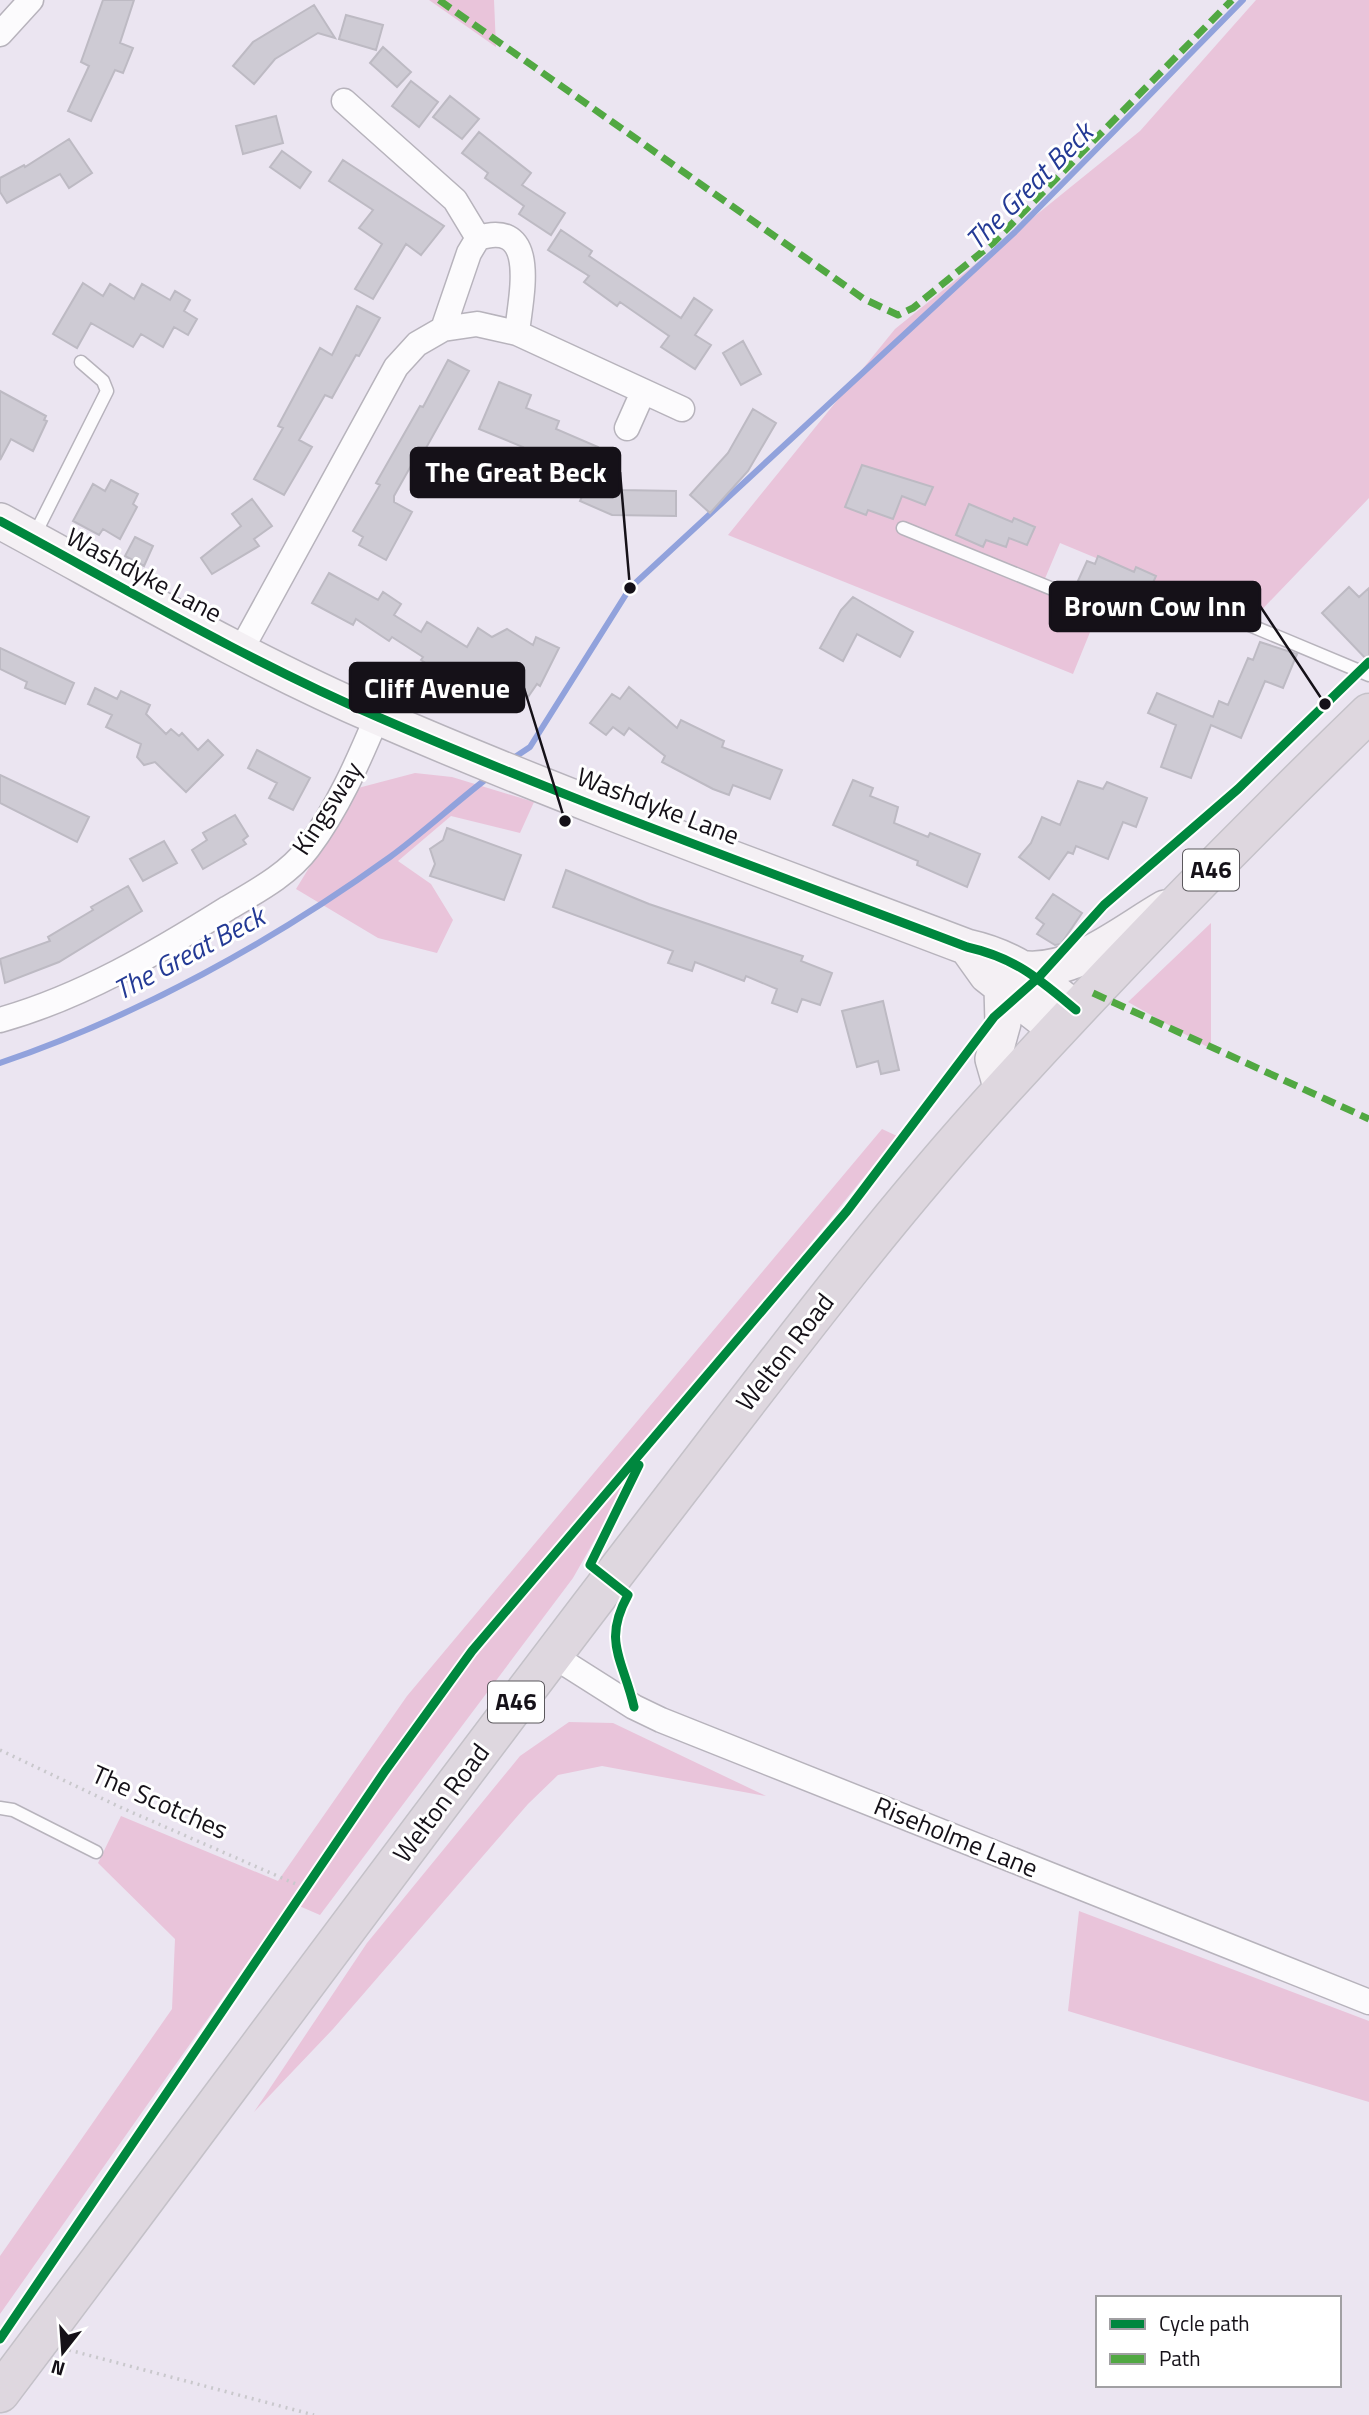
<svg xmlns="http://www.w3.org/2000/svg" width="1369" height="2415" font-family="'Titillium Web',sans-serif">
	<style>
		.green { fill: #e9c4da }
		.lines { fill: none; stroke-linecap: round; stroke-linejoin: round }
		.stream { stroke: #91a2dc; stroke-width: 6 }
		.building { fill: #cecbd4; stroke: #bdbac3; stroke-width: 2 }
		.lane-casing { stroke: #b7b3bc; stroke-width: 15 }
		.street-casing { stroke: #b7b3bc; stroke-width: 27 }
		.secondary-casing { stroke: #b7b3bc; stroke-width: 38 }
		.highway-casing { stroke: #c4c1c8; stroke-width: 41 }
		.path { stroke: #c9c8cc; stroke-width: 3.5; stroke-dasharray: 2 5; stroke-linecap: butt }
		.lane { stroke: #fcfbfd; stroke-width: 12 }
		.street { stroke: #fcfbfd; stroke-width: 24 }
		.secondary { stroke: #f4f0f4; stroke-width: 35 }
		.highway { stroke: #ded7df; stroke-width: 38 }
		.quiet { stroke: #51a842; stroke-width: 7; stroke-dasharray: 14 7; stroke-linecap: butt }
		.cycleway-casing { stroke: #fff; stroke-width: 13 }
		.cycleway { stroke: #00873e; stroke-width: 9 }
		.labels { text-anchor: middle; stroke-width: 6; stroke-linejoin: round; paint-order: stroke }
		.shield { fill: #fff; stroke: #5b585d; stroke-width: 2 }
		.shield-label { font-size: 24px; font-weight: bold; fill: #151118 }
		.street-label { font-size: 26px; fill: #151118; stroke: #fff }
		.water-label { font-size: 28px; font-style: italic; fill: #243a95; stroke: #fff }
		.leader { fill: none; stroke: #151118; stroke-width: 2.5 }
		.callout-dot { fill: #151118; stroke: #fff; stroke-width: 2.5 }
		.callout { fill: #151118; stroke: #151118; stroke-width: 2.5 }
		.callout-label { font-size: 28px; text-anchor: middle; font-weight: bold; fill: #fff }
	</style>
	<rect width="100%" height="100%" fill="#ebe5f1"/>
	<path class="green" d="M429,0H494L496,47Z
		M1256,0H1369V498L1250,622L1060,543L1041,588L1097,615L1073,674L728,535L895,329L1140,131Z
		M415,773L452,777L534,802L520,833L451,816L398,861L431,884L453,920L437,953L378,938L296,889L358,788Z
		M1211,923V1049L1128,1002Z
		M882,1129L897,1136L651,1441L573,1578L320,1915L290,1902L0,2314V2256L172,2009L175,1939L98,1863L121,1816L278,1881L407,1696Z
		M569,1722L613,1723L766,1796L602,1766L558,1775L528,1804L333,2029L254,2112L367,1943L520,1756Z
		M1079,1911L1369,2021V2102L1068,2011Z"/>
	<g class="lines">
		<path class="stream" d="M512,759L530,747L630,588L1015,232L1243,0
			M0,1063C138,1016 272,942 390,857C424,832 456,802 490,776"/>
	</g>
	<path class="building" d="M103,0H134L120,43L133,48L123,73L115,70L91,121L68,111L89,66L81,62Z
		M314,5L335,38L318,33L275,59L254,84L233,66L253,42Z
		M346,15L383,25L376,50L339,39Z
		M383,47L411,72L397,87L370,63Z
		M411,81L438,102L419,127L392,106Z
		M450,96L479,119L462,139L433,117Z
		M276,116L283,143L243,154L236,126Z
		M479,132L531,173L522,185L565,213L551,235L519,214L524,206L485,178L488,173L462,153Z
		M69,139L92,173L69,188L60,174L7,203L0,192V178L24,165L25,167Z
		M282,151L311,172L300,188L270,167Z
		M343,160L444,226L421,255L406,244L373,299L355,289L382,244L359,228L373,210L329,181Z
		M561,230L592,251L589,256L681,318L694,298L712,310L695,335L711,345L695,369L661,347L669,336L620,302L617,306L584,282L589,276L548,250Z
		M83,283L103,296L110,284L134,299L142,284L170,300L175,291L190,300L184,311L197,319L188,335L174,327L163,347L141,334L133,347L91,323L77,348L53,334Z
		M357,306L380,318L359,356L356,355L332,398L325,395L299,440L312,447L284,495L254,479L283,428L278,426L320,348L332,355Z
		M743,341L761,374L741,385L723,353Z
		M448,360L469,371L421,457L417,455L394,496V502L412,512L386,560L359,545L363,537L353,531L380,485L376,483L420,406L423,407Z
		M499,382L531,395L526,408L559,421L556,429L598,447L586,473L545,455L543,461L521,453L523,447L479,429Z
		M0,391L46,416L44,420L47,421L33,451L11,439L0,460Z
		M753,409L776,423L748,471L710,513L690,495L728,453Z
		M862,465L933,487L925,505L902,496L893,519L868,510L866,515L845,507Z
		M591,477L620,490L676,491V516L612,515L580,501Z
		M111,480L138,494L133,504L137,507L120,539L103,529L99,535L73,521L93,484L105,491Z
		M252,499L272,526L254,539L259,546L212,574L201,558L241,526L232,514Z
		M969,504L1012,522L1014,518L1035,527L1027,545L1009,538L1006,547L986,540L983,547L956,535Z
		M135,537L153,546L144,566L125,556Z
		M1098,556L1134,572L1136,567L1156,576L1148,594L1131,587L1127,596L1112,590L1109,597L1077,583L1087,561L1095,564Z
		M329,573L378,600L383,592L401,604L394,615L421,632L427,622L467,647L478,628L492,637L507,629L533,645L536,637L559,648L540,686L537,684L528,697L487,680L484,686L451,665L448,670L438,664L435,669L421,660L423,657L392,637L389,641L356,619L353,625L312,603Z
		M1349,587L1359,597L1369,588V662L1322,613Z
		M853,597L913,632L900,657L857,634L843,661L820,648L841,610Z
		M1260,642L1297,654L1283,688L1265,681L1241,738L1211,725L1191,778L1161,767L1176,725L1148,713L1157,693L1213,717L1219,701L1228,705L1248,658L1253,660Z
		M0,648L74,683L65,704L25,688L27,682L0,669Z
		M629,687L677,728L681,720L724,741L722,747L782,770L770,799L733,785L729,795L713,789L662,762L665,756L629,728L624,735L613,727L606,735L590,723L612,694L620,699Z
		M95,688L117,699L121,691L150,705L146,714L166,734L171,729L179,736L182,733L198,750L208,740L223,755L186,792L155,762L144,765L137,757L141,744L106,727L112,715L88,704Z
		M257,750L310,778L293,810L269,798L277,783L248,768Z
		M0,775L89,817L77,842L0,803Z
		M853,780L873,788L870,796L898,807L894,823L928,837L930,833L980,854L967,887L917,865L918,861L833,825Z
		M1078,781L1103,789L1107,782L1147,798L1136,827L1123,822L1108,859L1076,846L1073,854L1068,852L1049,879L1019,857L1031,843L1042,817L1060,825Z
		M235,815L248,836L243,840L246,844L203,869L192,850L207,840L203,833Z
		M447,828L521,855L504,900L430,876L435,864L430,849L443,840Z
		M164,841L177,863L143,881L130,859Z
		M566,870L649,904L803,956L801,961L832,973L820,1005L802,999L797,1012L772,1003L777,989L746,976L744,981L695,962L692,971L668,963L673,951L553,907Z
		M128,886L142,911L59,962L5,983L0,959L50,941L48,937L93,910L91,907Z
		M1053,894L1082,913L1061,944L1055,945L1037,934L1044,924L1036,918Z
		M883,1001L899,1070L881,1074L878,1061L857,1067L842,1011Z"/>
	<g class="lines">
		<defs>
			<path id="lane" d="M903,528L1131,621C1156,620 1178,605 1204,606L1369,675
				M34,536L107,391L103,381L81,362
				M0,1808L13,1810L96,1852"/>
			<path id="street" d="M0,34L31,0
				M443,329L477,324L517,333C520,299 541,218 478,238
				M517,333L682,409
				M627,428L643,392
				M241,650L396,367L417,344L443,329L469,253L478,238L455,200L344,101
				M0,1020C82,997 156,953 228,908C255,892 289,874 308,848C338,808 358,762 377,717
				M552,1655L634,1707L661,1720L1369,2002"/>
			<path id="secondary" d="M0,521C124,588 248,661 378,717C571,801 770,872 967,947C1016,958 1039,979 1076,1010
				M967,947L987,975L1058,1031
				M1027,969C1077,972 1123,932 1165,908
				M1002,1090L993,1059L1003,1023L1002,988"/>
			<path id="highway" d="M0,2393C217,2105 429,1815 649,1529C764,1380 877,1227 1004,1088C1122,959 1244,834 1369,713"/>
		</defs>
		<use href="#lane" class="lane-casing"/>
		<use href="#street" class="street-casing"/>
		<use href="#secondary" class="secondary-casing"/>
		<use href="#highway" class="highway-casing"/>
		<path class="path" d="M0,1750L122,1808L305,1888
			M69,2350L314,2415"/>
		<use href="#lane" class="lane"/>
		<use href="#street" class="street"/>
		<use href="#secondary" class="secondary"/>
		<use href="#highway" class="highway"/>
		<path class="quiet" d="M439,0L864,299L898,315L913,308L993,243L1232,0
			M1093,993L1369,1119"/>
		<defs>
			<path id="cycleway" d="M0,521C124,588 248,661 378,717C571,801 770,872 967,947C1016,958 1039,979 1076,1010
				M634,1707C623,1659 602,1642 628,1595L590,1565L639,1465
				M0,2339L385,1771L472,1651L847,1211L994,1017L1038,978L1104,905L1238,789L1369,662"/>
		</defs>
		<use href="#cycleway" class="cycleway-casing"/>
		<use href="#cycleway" class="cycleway"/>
	</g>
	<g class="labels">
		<g class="shield">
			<rect x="1183" y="849.5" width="56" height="41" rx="5"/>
			<rect x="488" y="1681.5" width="56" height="41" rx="5"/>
		</g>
		<g class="shield-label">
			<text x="1211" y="878">A46</text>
			<text x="516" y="1710">A46</text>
		</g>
		<g class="street-label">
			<text transform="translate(144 575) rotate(28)" y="9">Washdyke Lane</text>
			<text transform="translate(658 806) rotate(21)" y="9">Washdyke Lane</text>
			<text transform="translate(327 808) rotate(-57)" y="9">Kingsway</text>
			<text transform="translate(785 1352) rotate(-52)" y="9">Welton Road</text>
			<text transform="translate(160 1802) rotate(24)" y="9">The Scotches</text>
			<text transform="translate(441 1803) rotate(-53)" y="9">Welton Road</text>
			<text transform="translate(956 1837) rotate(22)" y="9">Riseholme Lane</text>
		</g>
		<g class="water-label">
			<text transform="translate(1029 186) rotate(-45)" y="10">The Great Beck</text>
			<text transform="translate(189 953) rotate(-28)" y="10">The Great Beck</text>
		</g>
	</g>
	<path class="leader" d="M630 588L620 472M1325 704L1260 606M565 821L524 688"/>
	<g class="callout-dot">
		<circle cx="630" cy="588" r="7"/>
		<circle cx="1325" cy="704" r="7"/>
		<circle cx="565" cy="821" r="7"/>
	</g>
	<g class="callout">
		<rect x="411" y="448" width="209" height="49" rx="7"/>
		<rect x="1050" y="582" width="210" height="49" rx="7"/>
		<rect x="350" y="663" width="174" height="49" rx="7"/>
	</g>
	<g class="callout-label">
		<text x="516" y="482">The Great Beck</text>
		<text x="1155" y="616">Brown Cow Inn</text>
		<text x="437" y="698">Cliff Avenue</text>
	</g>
	<rect x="1096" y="2296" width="245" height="91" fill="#ffffff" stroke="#a1a0a3" stroke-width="2"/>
	<rect x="1110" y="2319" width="35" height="10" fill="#00873e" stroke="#a1a0a3" stroke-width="2"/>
	<text x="1159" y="2331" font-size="21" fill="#151118">Cycle path</text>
	<rect x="1110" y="2354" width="35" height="10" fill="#51a842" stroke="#a1a0a3" stroke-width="2"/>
	<text x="1159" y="2366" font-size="21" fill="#151118">Path</text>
	<g transform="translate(63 2352) rotate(197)" stroke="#ffffff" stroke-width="5" paint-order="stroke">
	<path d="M0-5L12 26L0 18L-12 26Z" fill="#151118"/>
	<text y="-10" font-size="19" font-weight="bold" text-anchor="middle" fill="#151118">N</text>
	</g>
</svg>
